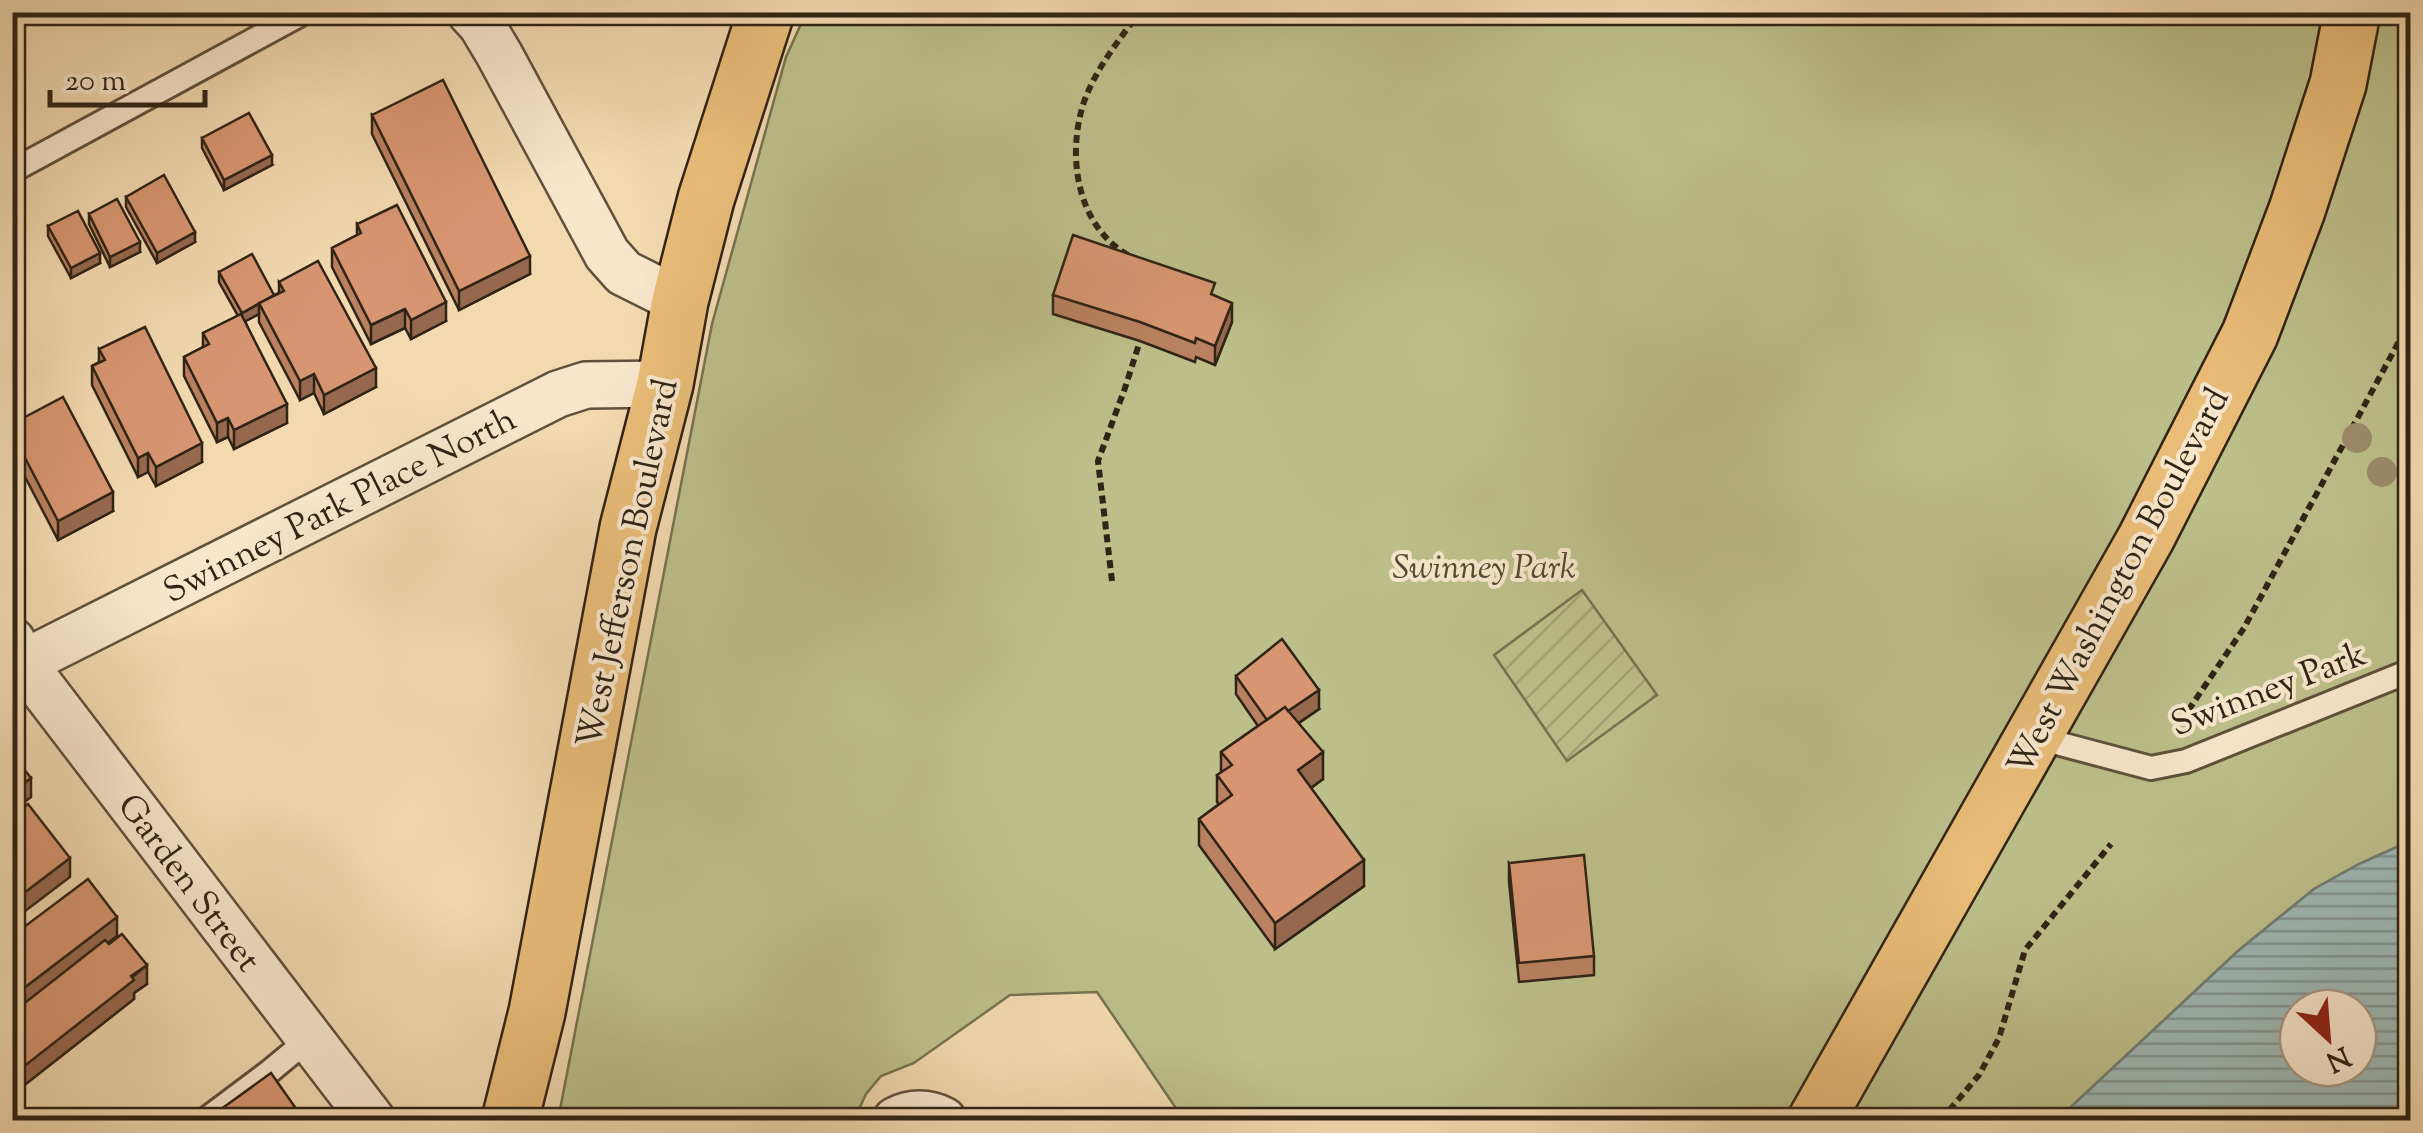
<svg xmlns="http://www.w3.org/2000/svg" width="2423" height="1133" font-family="'Sorts Mill Goudy',serif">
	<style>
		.park { fill: #bcbf8a; stroke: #767250; stroke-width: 2.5 }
		.garden { fill: url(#garden-furrows); stroke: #767250; stroke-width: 2.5 }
		.water { fill: url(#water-rules); stroke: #727d75; stroke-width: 2.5; fill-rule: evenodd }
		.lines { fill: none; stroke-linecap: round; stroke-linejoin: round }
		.lane-casing { stroke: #60513c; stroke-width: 28 }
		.street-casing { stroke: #60513c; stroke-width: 50 }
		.primary-casing { stroke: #302416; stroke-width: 60 }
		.path { stroke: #302416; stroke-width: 6; stroke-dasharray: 8 5; stroke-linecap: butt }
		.lane { stroke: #f7e6cc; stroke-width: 22 }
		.street { stroke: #f7e6cc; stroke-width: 45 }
		.primary { stroke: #e9bc78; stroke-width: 55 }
		.tree { fill: #9b8b6b }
		.wall { fill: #b98161; stroke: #302416; stroke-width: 2.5 }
		.shaded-wall { fill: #96694f; stroke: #302416; stroke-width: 2.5 }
		.building { fill: #d79671; stroke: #302416; stroke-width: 2.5 }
		.labels { text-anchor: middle; stroke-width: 8; stroke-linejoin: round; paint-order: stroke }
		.street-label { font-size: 35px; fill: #302416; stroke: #f7e6cc }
		.park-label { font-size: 35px; font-style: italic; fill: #534b33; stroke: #f7e6cc }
	</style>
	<defs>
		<pattern id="garden-furrows" width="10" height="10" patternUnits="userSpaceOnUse" patternTransform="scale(2.5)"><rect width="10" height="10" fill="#bcbf8a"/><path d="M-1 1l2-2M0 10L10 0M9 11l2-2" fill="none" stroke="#a2a476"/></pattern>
		<pattern id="water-rules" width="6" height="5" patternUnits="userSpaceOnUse" patternTransform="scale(2.5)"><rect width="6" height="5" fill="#9eb8b5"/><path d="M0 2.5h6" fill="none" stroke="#819592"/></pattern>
	</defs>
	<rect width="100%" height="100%" fill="#f2d9b0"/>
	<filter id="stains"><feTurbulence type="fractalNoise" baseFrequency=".002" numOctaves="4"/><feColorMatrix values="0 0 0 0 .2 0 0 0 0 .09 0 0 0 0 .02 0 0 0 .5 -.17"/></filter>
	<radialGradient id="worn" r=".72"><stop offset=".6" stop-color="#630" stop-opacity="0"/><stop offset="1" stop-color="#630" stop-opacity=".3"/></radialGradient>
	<path class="park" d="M806,13H2410V841L2359,864L2314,889L2238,951L2057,1120H1184L1097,992L1010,995L914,1063L881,1076L866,1094L854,1120H558L712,324L786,57Z"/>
	<path class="garden" d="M1582,590L1657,695L1567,761L1494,655Z"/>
	<path class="water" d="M2410,841V1120H2057L2238,951L2314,889L2359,864ZM2298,1008H2358V1068H2298Z"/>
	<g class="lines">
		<defs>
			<path id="lane" d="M12,171L305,12
				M2034,737L2151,768L2186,761L2410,671
				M205,1120L269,1072L310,1038"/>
			<path id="street" d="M470,12L481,24L499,54L607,254L624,273L680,301
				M12,641L23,663L372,1120
				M23,663L558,394L586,385L665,384
				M896,1120C911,1112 928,1112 943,1120"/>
			<path id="primary" d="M510,1120L537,1012L628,528L665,384L680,301L706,199L766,12
				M1816,1120L2146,538L2250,334L2297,210L2338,84L2352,12"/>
		</defs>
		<use href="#lane" class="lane-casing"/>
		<use href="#street" class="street-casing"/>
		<use href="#primary" class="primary-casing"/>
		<path class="path" d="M1241,12L1245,25
			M1128,255C1079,227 1068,163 1081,112C1090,76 1118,41 1140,12
			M1112,581L1098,461L1125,388L1140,341
			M2181,721L2244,628L2397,345L2410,315
			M1941,1120L1979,1075L1999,1038L2025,950L2111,844"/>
		<use href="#lane" class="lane"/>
		<use href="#street" class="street"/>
		<use href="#primary" class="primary"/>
	</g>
	<g class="tree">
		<circle cx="2357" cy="438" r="15"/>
		<circle cx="2382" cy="472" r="15"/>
	</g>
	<path class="wall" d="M372,115L530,274L459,310L372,134Z
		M202,138L272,165L224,190L202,148Z
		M126,197L195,242L157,263L126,207Z
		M89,214L140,252L110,267L89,224Z
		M357,224L446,321L411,339L405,328L371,344L332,267V248L357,235Z
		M48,226L100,263L71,278L48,236Z
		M219,272L274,295L279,293V282L376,387L324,414L314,393L300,400L259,322V314L245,321L287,423L234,449L228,437L217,442L184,376V357L203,347V333L238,316L219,282Z
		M1053,295L1215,296L1232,322L1215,365L1196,357L1195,362L1140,341L1053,314Z
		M99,349L202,462L156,486L148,472L138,477L92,385V366L99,362Z
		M12,424L113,511L58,540L12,452Z
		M1236,676L1319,709L1299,723L1323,779L1311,788L1364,886L1275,949L1199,845V819L1219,804L1217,802V775L1221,773V752L1258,726L1236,694Z
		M1509,863L1594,956V975L1519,982L1509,882Z
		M12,936H117L108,943L147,984L134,993V999L13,1094L12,1013L23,1005L12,991Z"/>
	<path class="shaded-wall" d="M272,155V165L224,190V180Z
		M195,232V242L157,263V253Z
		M140,242V252L110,267V257Z
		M100,253V263L71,278V268Z
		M530,256V274L459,310V291Z
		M446,302V321L411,339V320Z
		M1232,303V322L1215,365V346Z
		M259,304V314L242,323V313Z
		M405,309V328L371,344V325Z
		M18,311V321L12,324V314Z
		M376,368V387L324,414V395Z
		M314,374V393L300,400V381Z
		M287,404V423L234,449V430Z
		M228,418V437L217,442V423Z
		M202,443V462L156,486V467Z
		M148,453V472L138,477V458Z
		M113,492V511L58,540V521Z
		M1319,690V709L1269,743V724Z
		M1323,752V779L1298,797V770Z
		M31,778V797L12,811V792Z
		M70,858V877L12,921V902Z
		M1364,860V886L1275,949V923Z
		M117,917V936L24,1006V988Z
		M147,965V984L134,993V999L13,1094V1075Z"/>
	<path class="building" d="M443,80L530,256L459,291L372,115Z
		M249,113L272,155L224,180L202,138Z
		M164,175L195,232L157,253L126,197Z
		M117,199L140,242L110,257L89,214Z
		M397,205L446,302L411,320L405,309L371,325L332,248L361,233L357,224Z
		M78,211L100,253L71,268L48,226Z
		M1073,235L1215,283L1211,294L1232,303L1215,346L1196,338L1195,343L1140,322L1053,295Z
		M252,254L274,295L242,313L219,272Z
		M318,261L376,368L324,395L314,374L300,381L259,303L284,291L279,282Z
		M12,301L18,311L12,314Z
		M241,314L287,404L234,430L228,418L217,423L184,357L209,344L203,333Z
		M145,327L202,443L156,467L148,453L138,458L92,366L105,360L99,349Z
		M63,397L113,492L58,521L12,433V424Z
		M1282,639L1319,690L1288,711L1285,707L1267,720L1236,676Z
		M1285,707L1323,752L1298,770L1364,860L1275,923L1199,819L1232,795L1217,775L1232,765L1221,752Z
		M12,754L31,778L12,792Z
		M28,804L70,858L12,902V816Z
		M1584,855L1594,956L1519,963L1509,863Z
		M88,879L117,917L24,988L12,973V936Z
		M122,934L147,965L131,976L134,980L13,1075L12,1013L105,940L109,944Z
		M271,1073L304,1120H206Z"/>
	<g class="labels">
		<g class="street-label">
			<text transform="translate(339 504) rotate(-27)" y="12">Swinney Park Place North</text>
			<text transform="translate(626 563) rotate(-78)" y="12">West Jefferson Boulevard</text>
			<text transform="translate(2117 581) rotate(-62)" y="12">West Washington Boulevard</text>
			<text transform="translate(2268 688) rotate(-21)" y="12">Swinney Park</text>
			<text transform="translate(190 882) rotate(53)" y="12">Garden Street</text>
		</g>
		<g class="park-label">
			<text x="1484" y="578">Swinney Park</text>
		</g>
	</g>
	<rect width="2423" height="1133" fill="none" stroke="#f2d9b0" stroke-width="50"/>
	<rect x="15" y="15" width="2393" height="1103" fill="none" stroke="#302416" stroke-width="5"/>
	<rect x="25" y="25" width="2373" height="1083" fill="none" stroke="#302416" stroke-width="2.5"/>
	<g transform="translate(2328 1038) rotate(154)"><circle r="48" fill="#f7e6cc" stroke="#a79883" stroke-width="2.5"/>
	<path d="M0-8L18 38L0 25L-18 38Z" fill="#8f2418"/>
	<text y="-15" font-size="28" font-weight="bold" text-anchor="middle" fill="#302416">N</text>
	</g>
	<path d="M50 90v15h155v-15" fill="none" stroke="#302416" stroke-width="5"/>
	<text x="65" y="90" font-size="30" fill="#302416" stroke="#f7e6cc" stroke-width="8" paint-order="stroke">20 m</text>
	<rect width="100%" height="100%" filter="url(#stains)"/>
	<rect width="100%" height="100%" fill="url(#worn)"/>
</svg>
